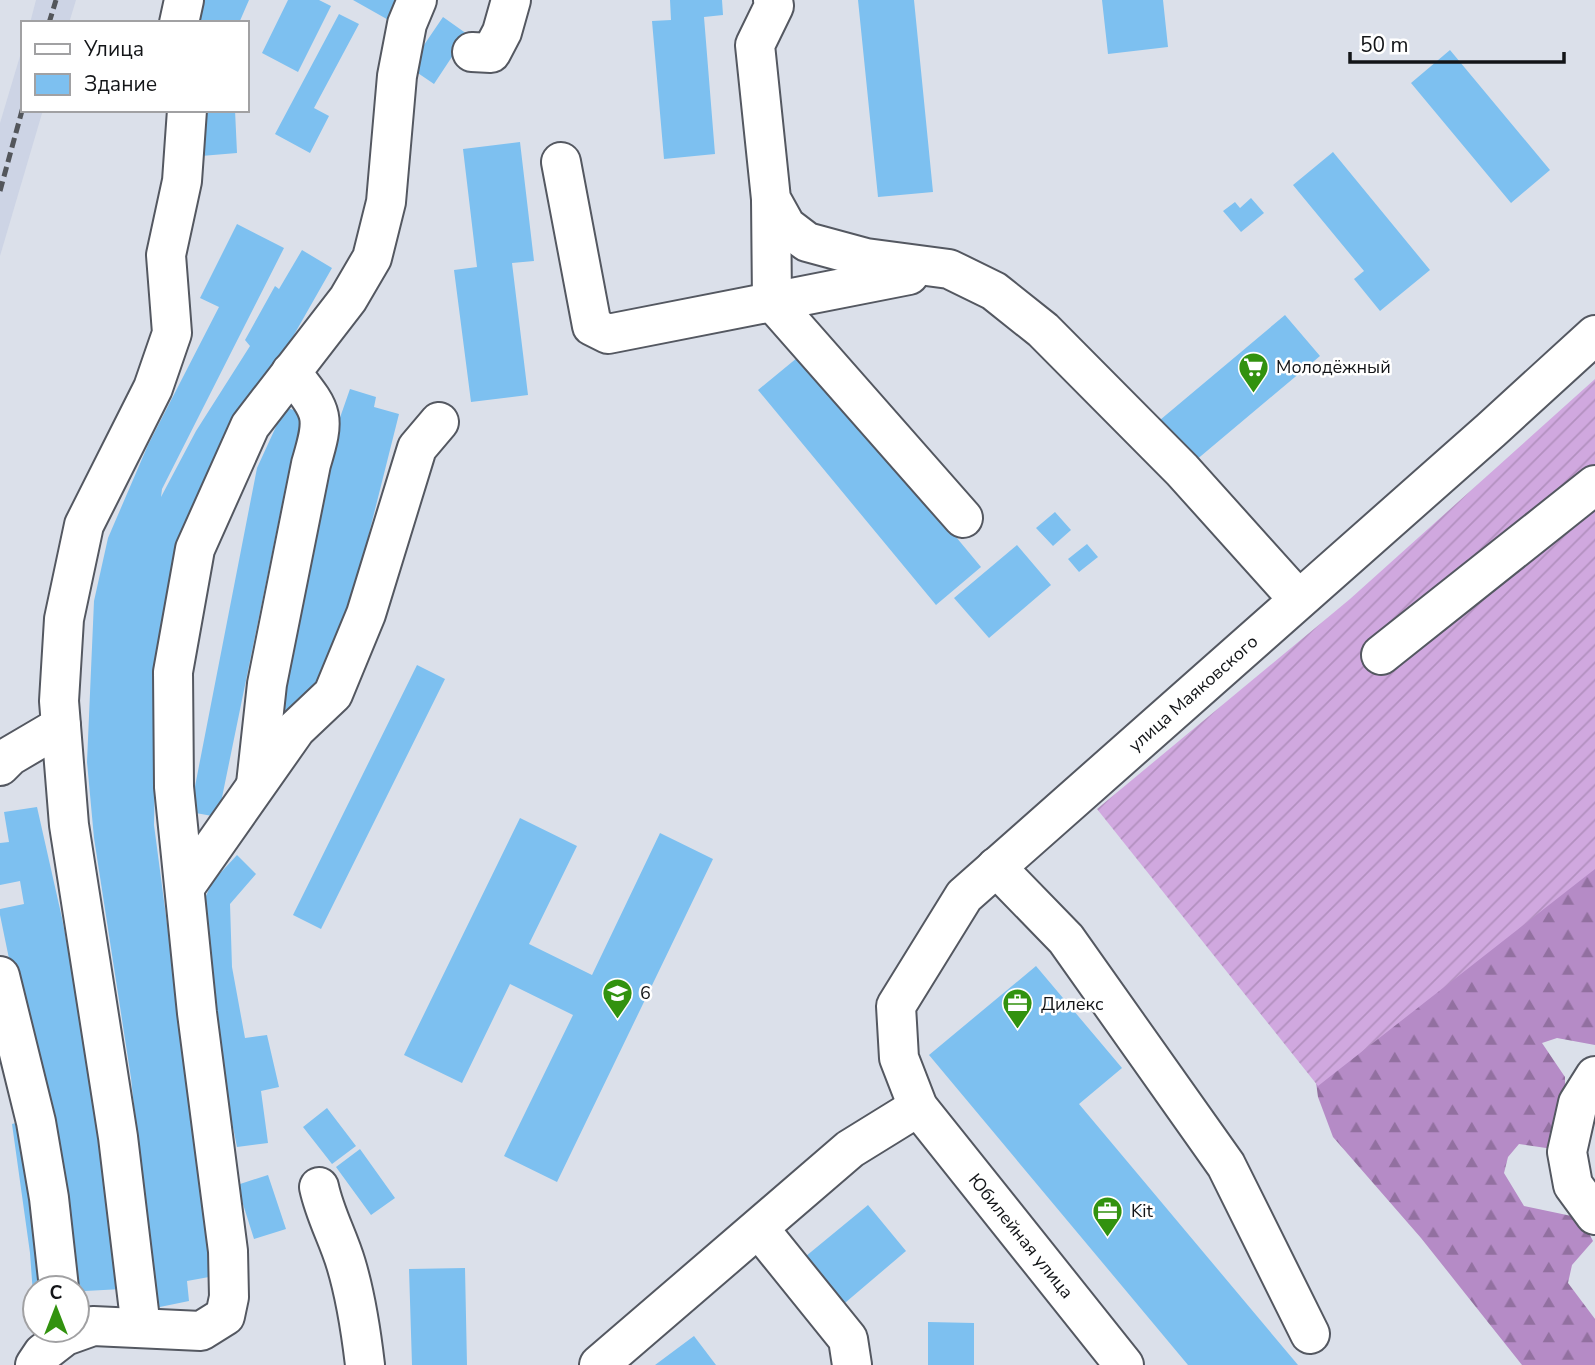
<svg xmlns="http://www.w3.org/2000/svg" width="1595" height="1365" font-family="'Nunito Sans',sans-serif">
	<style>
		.built { fill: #cdd4e5 }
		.forest { fill: url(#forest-firs) }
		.garden { fill: url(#garden-furrows) }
		.building { fill: #7dc0f0 }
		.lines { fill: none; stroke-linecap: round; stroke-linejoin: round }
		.minor-casing { stroke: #545861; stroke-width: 42 }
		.minor { stroke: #fff; stroke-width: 38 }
		.rail { stroke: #53565b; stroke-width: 5; stroke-dasharray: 10 5; stroke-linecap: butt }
		.labels { text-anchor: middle; stroke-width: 5; stroke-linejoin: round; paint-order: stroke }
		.poi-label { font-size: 18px; fill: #131518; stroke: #fff; text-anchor: start }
		.street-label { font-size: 18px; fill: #131518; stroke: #fff }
	</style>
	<defs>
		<pattern id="forest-firs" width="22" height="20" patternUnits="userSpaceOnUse" patternTransform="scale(1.75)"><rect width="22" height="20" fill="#b58bc6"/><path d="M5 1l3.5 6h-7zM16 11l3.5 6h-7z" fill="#9270a0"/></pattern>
		<pattern id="garden-furrows" width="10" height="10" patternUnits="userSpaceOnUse" patternTransform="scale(1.75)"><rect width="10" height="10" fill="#d0a8df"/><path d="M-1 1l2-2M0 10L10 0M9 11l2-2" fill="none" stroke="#b290bf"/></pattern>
	</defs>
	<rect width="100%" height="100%" fill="#dbe0ea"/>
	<path class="built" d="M36,0H76L69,23H30Z
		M23,46V110H43L0,256V123Z"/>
	<path class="forest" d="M1595,849V1045L1557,1038L1542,1043L1565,1077V1123L1553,1149L1519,1144L1508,1157L1504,1173L1524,1206L1581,1218L1593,1241L1572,1265L1568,1283L1595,1319V1365H1522L1421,1238L1333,1137L1318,1097L1315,1075Z"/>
	<path class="garden" d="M1595,379V869L1318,1086L1097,809L1350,599Z"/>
	<path class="building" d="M202,0H249L239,23H196Z
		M288,0H319L331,6L298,72L262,53Z
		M353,0H405L392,22Z
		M670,0H722L723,15L704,17L715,154L664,159L652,21L671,20Z
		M858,0H914L933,192L878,197Z
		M1102,0H1163L1168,47L1108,54Z
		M339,14L359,24L314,108L329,116L310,153L275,134Z
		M443,17L467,34L434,84L409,67Z
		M1450,50L1550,170L1511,203L1411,83Z
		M197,110H235L237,153L201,156Z
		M520,142L534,261L512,263L528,395L471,402L454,270L477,267L463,149Z
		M1333,152L1430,270L1380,311L1354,279L1364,271L1293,185Z
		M1251,198L1264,213L1241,232L1223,211L1235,202L1240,208Z
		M237,224L284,248L162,489L161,497L196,431L250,346L245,340L275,286L279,289L302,250L332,268L258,398L157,670L154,825L184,1053L220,1275L187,1281L189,1301L155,1308L131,1078L94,838L87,762L94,601L108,538L148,445L219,307L200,298Z
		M1285,315L1320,356L1195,461L1160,420Z
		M803,353L981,567L936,605L758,390Z
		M350,389L376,397L374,407L399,414L335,669L300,711L273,709L321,472Z
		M285,407L310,416L287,480L218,817L190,812L257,468Z
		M1055,512L1071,530L1053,546L1036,528Z
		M1087,544L1098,557L1079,572L1068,559Z
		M1017,545L1051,585L989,638L954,598Z
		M417,665L445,679L321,929L293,915Z
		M37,807L62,918L96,1099L122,1289L85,1291L86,1303H77V1288L0,915V909L24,904L20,881L0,885V843L9,842L4,812Z
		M520,818L577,846L529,944L592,975L660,833L713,859L557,1182L504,1156L573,1015L510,984L462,1083L404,1055Z
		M237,855L256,874L230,904L232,967L245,1038L267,1035L279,1087L261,1091L268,1143L237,1147L218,1054L203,903L212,882Z
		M1036,966L1122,1068L1079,1104L1298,1365H1188L929,1055Z
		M327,1108L356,1146L332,1164L303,1127Z
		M27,1120L52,1288H35V1294H33L30,1253L12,1124Z
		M360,1149L395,1198L371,1215L336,1167Z
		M268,1175L286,1229L254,1239L237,1185Z
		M868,1205L906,1251L839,1308L800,1261Z
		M465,1268L467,1365H412L409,1269Z
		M928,1322L974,1323V1365H928Z
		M694,1336L716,1365H655Z"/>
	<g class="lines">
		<defs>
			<g id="minor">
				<path d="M773,0L774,6L755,45L771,199L786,226L807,242L866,258L949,269L994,291L1043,330L1182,470L1298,599"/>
				<path d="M179,23L184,0"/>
				<path d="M472,52L491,53L502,32L511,0"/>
				<path d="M561,162L592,326L608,334L909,275"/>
				<path d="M771,199L772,301L963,518"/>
				<path d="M1381,655L1595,485"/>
				<path d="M0,766L10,756L61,726"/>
				<path d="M256,784L267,684L311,464C326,414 323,413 291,372"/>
				<path d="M996,867L1066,939L1226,1165L1310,1334"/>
				<path d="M185,887L296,729L333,694L366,614L417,448L439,422"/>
				<path d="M0,976L36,1122L49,1198L59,1288"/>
				<path d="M1595,1076L1578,1103L1567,1152L1573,1185L1595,1215"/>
				<path d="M319,1187C325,1215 338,1237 346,1264C356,1297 361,1331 365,1365"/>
				<path d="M760,1230L848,1339L852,1365"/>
				<path d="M141,1328L118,1137L69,825L59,701L64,619L84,525L153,388L172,333L166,255L182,181L187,110"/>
				<path d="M35,1365L43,1353L65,1336L93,1326L201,1331L225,1316L229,1297L228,1251L197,1013L174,787L173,672L195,549L250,426L348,299L372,258L386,202L397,76L407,24L417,0"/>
				<path d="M599,1365L850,1149L918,1107"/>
				<path id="s1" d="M1124,1365L918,1107L899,1058L896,1006L964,896L1491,430L1595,335"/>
			</g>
		</defs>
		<use href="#minor" class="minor-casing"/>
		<use href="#minor" class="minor"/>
		<path class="rail" d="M49,23L56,0
			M0,191L23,107"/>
	</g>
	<defs>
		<symbol id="supermarket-pin" viewBox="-11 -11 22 30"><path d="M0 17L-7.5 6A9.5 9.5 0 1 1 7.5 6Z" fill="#32920f" stroke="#fff"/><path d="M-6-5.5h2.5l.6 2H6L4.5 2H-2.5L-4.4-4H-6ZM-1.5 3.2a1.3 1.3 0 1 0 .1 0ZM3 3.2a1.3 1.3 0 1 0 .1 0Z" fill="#fff"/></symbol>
		<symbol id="school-pin" viewBox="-11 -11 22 30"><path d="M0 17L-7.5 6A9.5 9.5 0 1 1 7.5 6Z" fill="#32920f" stroke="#fff"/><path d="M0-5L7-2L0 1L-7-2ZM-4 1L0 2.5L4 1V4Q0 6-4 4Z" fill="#fff"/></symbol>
		<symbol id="office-pin" viewBox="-11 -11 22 30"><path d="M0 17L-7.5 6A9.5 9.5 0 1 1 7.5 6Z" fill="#32920f" stroke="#fff"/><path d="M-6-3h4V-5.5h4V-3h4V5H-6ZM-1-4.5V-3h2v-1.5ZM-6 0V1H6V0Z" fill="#fff"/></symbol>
	</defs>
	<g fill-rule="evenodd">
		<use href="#supermarket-pin" x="1236" y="350" width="35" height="47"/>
		<use href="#school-pin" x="600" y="976" width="35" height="47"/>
		<use href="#office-pin" x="1000" y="986" width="35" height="47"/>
		<use href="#office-pin" x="1090" y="1194" width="35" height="47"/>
	</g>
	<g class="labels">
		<g class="poi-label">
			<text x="1276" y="373">Молодёжный</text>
			<text x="640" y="999">6</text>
			<text x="1041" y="1010">Дилекс</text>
			<text x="1131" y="1217">Kit</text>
		</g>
		<g class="street-label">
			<text dy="6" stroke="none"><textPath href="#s1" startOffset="870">улица Маяковского</textPath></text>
			<text transform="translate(1021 1236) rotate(51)" y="6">Юбилейная улица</text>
		</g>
	</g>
	<rect x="21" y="21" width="228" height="91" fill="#ffffff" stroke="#a1a1a3" stroke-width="2"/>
	<rect x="35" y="44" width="35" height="10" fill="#ffffff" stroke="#a1a1a3" stroke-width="2"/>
	<text x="84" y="56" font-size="21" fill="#131518">Улица</text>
	<rect x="35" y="74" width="35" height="21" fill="#7dc0f0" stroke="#a1a1a3" stroke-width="2"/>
	<text x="84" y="91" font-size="21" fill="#131518">Здание</text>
	<g transform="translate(56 1309)"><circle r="33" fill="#ffffff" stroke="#a1a1a3" stroke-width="2"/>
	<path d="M0-5L12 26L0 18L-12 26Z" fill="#32920f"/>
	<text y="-10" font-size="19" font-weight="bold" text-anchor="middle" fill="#131518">С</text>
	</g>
	<path d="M1350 52v10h214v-10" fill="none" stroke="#131518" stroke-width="3.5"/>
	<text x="1360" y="52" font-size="21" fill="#131518" stroke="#ffffff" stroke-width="5" paint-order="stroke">50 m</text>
</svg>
